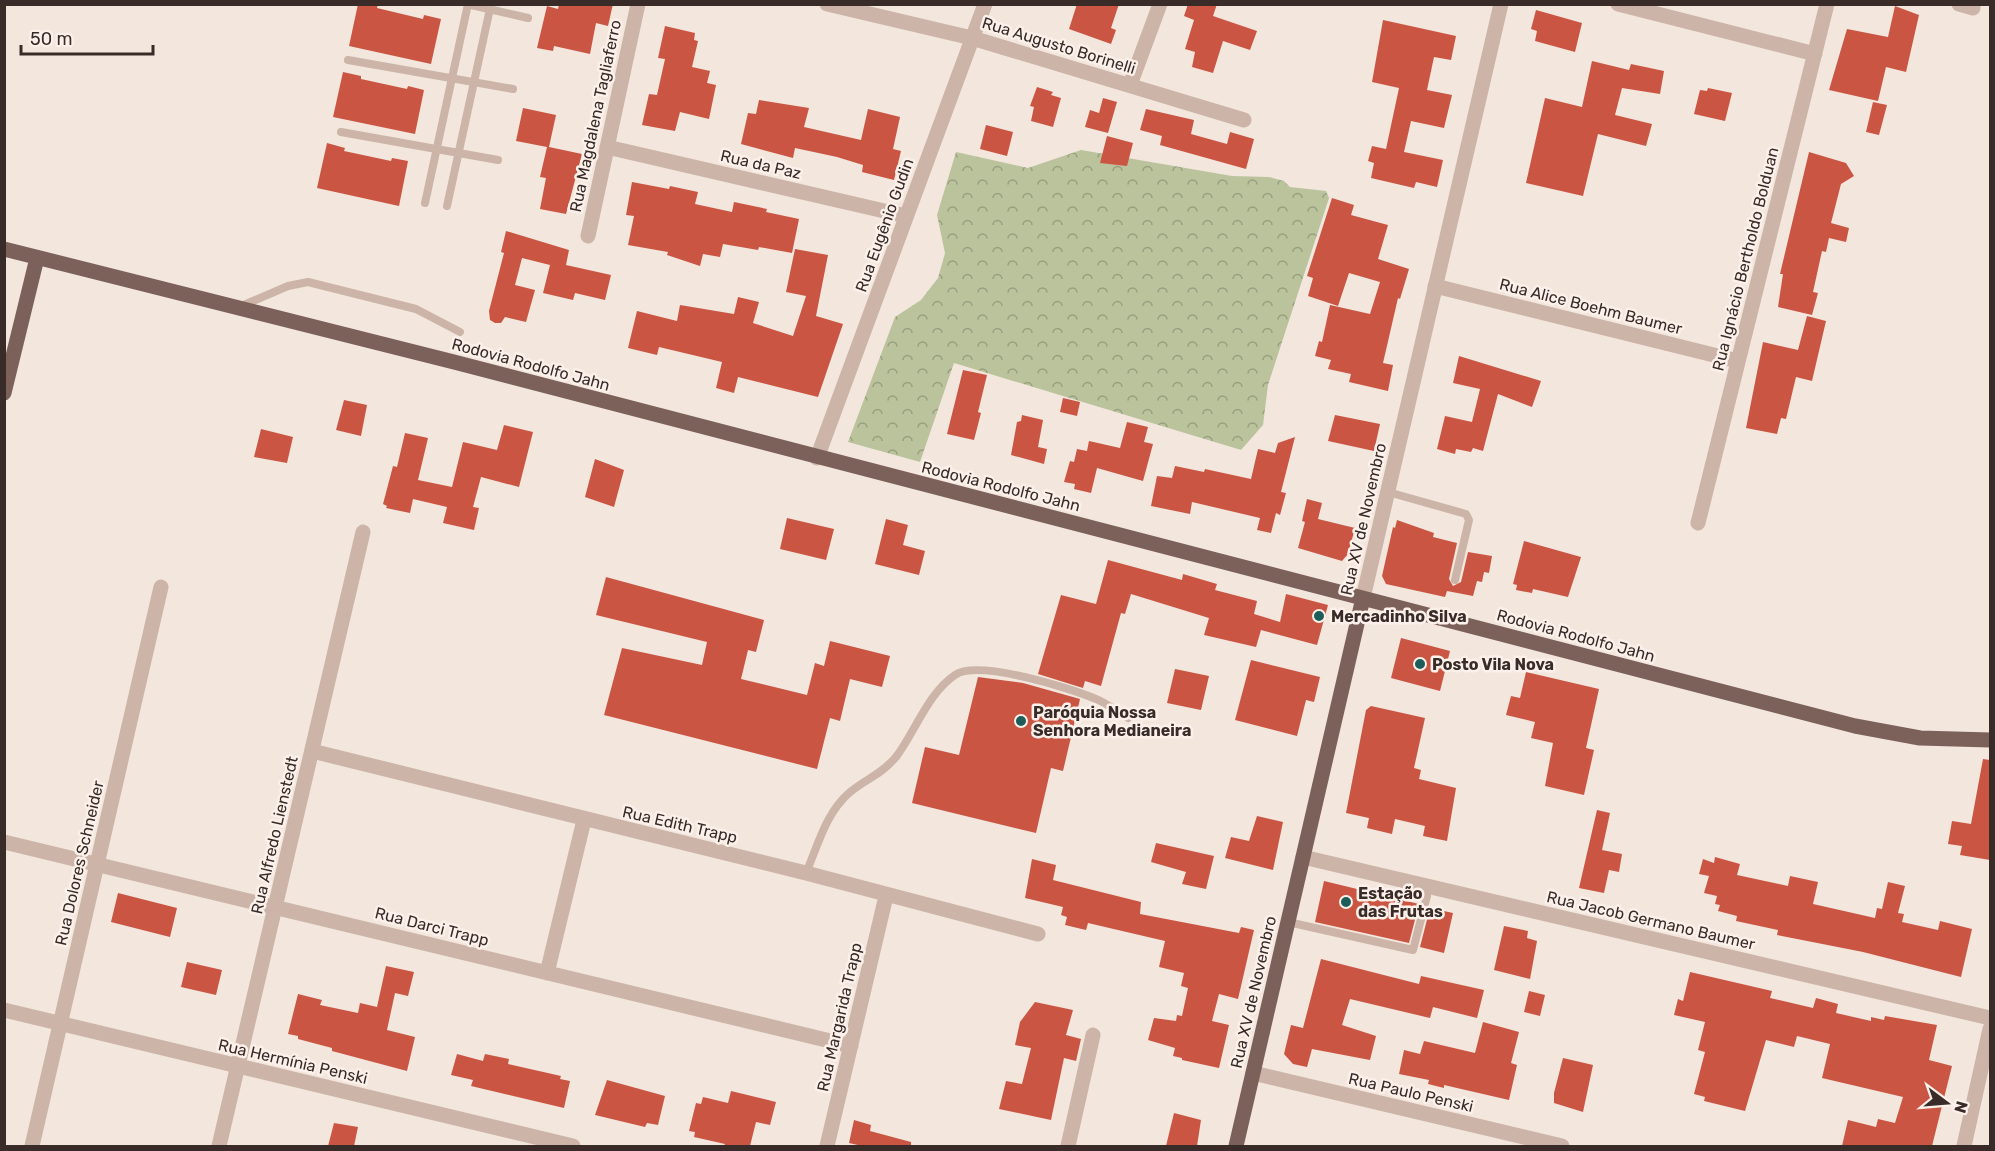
<svg xmlns="http://www.w3.org/2000/svg" width="1995" height="1151" font-family="Rubik,sans-serif">
	<style>
		.forest { fill: url(#forest-crowns) }
		.building { fill: #cb5543 }
		.lines { fill: none; stroke-linecap: round; stroke-linejoin: round }
		.service { stroke: #ccb4a8; stroke-width: 8 }
		.minor { stroke: #ccb4a8; stroke-width: 15 }
		.tertiary { stroke: #ccb4a8; stroke-width: 15 }
		.primary { stroke: #7b6159; stroke-width: 15 }
		.poi-dot { fill: #1c5c59; stroke: #fbf1ea; stroke-width: 2 }
		.labels { text-anchor: middle; stroke-width: 5; stroke-linejoin: round; paint-order: stroke }
		.street-label { font-size: 16px; fill: #392c28; stroke: #fbf1ea }
		.poi-label { font-size: 16px; font-weight: bold; fill: #392c28; stroke: #fbf1ea; text-anchor: start }
	</style>
	<defs>
		<pattern id="forest-crowns" width="20" height="18" patternUnits="userSpaceOnUse" patternTransform="scale(1.5)"><rect width="20" height="18" fill="#bac39c"/><path d="M2 6a3 3 0 1 1 6 0M12 15a3 3 0 1 1 6 0" fill="none" stroke="#989f7f"/></pattern>
	</defs>
	<rect width="100%" height="100%" fill="#f3e6dd"/>
	<path class="forest" d="M1081,150L1232,176L1269,177L1284,181L1290,187L1326,191L1329,198L1268,385L1263,425L1241,450L954,363L920,462L848,442L895,317L921,300L938,278L945,253L937,215L956,152L1028,168Z"/>
	<path class="building" d="M358,4H378L377,8L423,19L424,15L441,19L431,64L349,46Z
		M559,4H613L608,26L596,23L590,54L554,46L553,51L537,48L547,6L558,9Z
		M1077,4H1119L1111,28L1116,30L1111,44L1069,29Z
		M1188,4H1217L1213,16L1257,31L1250,50L1223,41L1213,73L1192,67L1195,52L1185,49L1194,20L1184,16Z
		M1895,6L1919,15L1906,72L1886,67L1878,101L1829,90L1847,29L1888,37Z
		M1536,10L1582,23L1575,52L1535,41L1537,31L1531,29Z
		M1383,20L1456,36L1451,60L1434,57L1427,90L1452,95L1444,128L1411,121L1404,152L1443,160L1437,187L1416,182L1414,188L1371,178L1374,163L1368,161L1372,146L1386,149L1399,88L1372,82Z
		M665,26L695,33L694,40L698,41L692,67L710,71L707,83L716,85L709,119L680,112L675,131L642,125L649,94L657,95L665,59L658,58Z
		M1592,61L1629,70L1631,64L1664,71L1660,94L1622,88L1615,115L1652,124L1646,146L1598,134L1583,196L1526,183L1545,98L1582,107Z
		M343,72L361,76V79L407,89L408,86L424,90L415,134L333,117Z
		M1037,87L1053,92L1051,95L1061,98L1053,127L1031,121L1034,107L1030,106Z
		M1708,88L1732,93L1725,121L1694,114L1700,90L1707,91Z
		M1103,98L1117,102L1108,133L1085,127L1090,110L1099,113Z
		M759,100L809,108L804,127L861,140L868,109L900,117L893,149L901,151L894,180L862,172L863,165L837,157L795,148L793,158L741,144L748,113L756,114Z
		M1873,102L1887,105L1879,135L1866,132Z
		M523,108L556,115L549,147L582,154L566,214L540,209L546,178L540,177L547,147L516,141Z
		M1146,109L1194,120L1191,134L1227,144L1230,132L1254,139L1246,169L1160,145L1162,136L1140,130Z
		M986,125L1013,132L1007,156L980,149Z
		M1107,136L1133,143L1127,166L1100,163Z
		M327,143L345,148L344,151L391,161L392,158L408,161L399,206L317,188Z
		M1809,152L1846,163L1854,176L1841,184L1831,223L1849,228L1846,242L1829,238L1826,252L1822,251L1813,292L1818,293L1812,315L1778,307L1783,274H1780Z
		M632,182L669,189L670,186L698,192L695,204L732,212L734,202L767,209L766,212L799,219L792,253L759,247L758,250L723,244L720,257L703,254L700,266L667,255L668,252L628,245L634,216L626,215Z
		M1332,198L1354,205L1351,215L1388,225L1378,259L1409,269L1400,299L1398,298L1383,363L1393,365L1388,391L1349,382L1351,374L1328,369L1331,360L1315,356L1319,341L1322,342L1330,305L1370,314L1380,282L1349,273L1338,306L1308,296L1313,278L1307,276Z
		M506,231L569,250L566,265L611,275L605,300L575,293L573,300L543,293L550,265L522,258L515,285L535,290L526,322L505,317L501,323H495L490,320L489,311L504,253L501,252Z
		M795,249L828,255L816,316L843,324L818,397L738,377L734,393L716,388L722,362L659,347L657,355L628,348L637,311L677,321L680,305L734,314L738,297L759,302L753,323L793,336L806,296L786,292Z
		M1807,316L1826,321L1812,381L1796,377L1786,419L1781,418L1777,434L1746,428L1763,342L1798,350Z
		M1459,356L1541,381L1532,407L1498,394L1483,451L1473,448L1471,452L1456,449L1455,454L1437,449L1445,416L1472,422L1480,389L1453,383Z
		M963,370L987,375L978,412L981,413L974,440L947,434Z
		M1063,398L1080,402L1077,416L1060,412Z
		M344,400L367,405L361,436L336,430Z
		M1022,415L1043,420L1038,447L1047,449L1044,464L1011,455L1017,422L1021,421Z
		M1335,415L1380,424L1374,451L1328,441Z
		M1127,422L1148,427L1144,442L1153,444L1143,481L1097,468L1091,493L1074,489L1075,484L1064,482L1070,461L1074,462L1077,449L1087,451L1089,441L1120,448Z
		M504,425L533,432L519,487L481,477L473,507L479,508L474,530L443,523L447,507L413,499L410,513L386,508L387,506L383,504L393,466L397,467L405,433L428,438L418,480L452,487L463,442L497,450Z
		M261,429L293,437L287,463L254,457Z
		M1295,437L1281,492L1286,493L1280,515L1276,513L1271,533L1257,530L1260,518L1192,502L1190,514L1151,506L1157,476L1172,478L1175,466L1204,472L1205,469L1251,479L1258,449L1275,453L1278,443Z
		M595,459L624,470L614,507L585,497Z
		M1307,499L1322,503L1318,519L1355,528L1348,554L1342,561L1298,548L1305,522L1302,521Z
		M787,518L834,529L826,560L780,549Z
		M886,519L908,525L903,545L925,551L919,575L875,564Z
		M1397,520L1434,533L1433,537L1457,543L1449,579L1453,586L1461,582L1468,552L1492,556L1489,573L1484,572L1482,582L1477,581L1473,596L1447,591L1445,597L1386,584L1382,576L1393,527L1395,528Z
		M1524,541L1581,557L1568,597L1533,589L1532,593L1516,590L1517,585L1513,584Z
		M1108,560L1182,580L1183,574L1217,584L1215,590L1257,601L1254,614L1280,622L1286,594L1328,605L1317,645L1261,630L1256,647L1204,635L1209,618L1131,594L1125,614L1121,613L1101,686L1085,681L1083,688L1038,674L1061,595L1096,604Z
		M606,577L764,620L756,652L748,650L741,679L807,695L815,663L824,666L830,641L890,656L882,687L850,679L840,721L830,718L817,769L604,715L622,648L702,665L707,642L596,615Z
		M1401,638L1450,651L1440,691L1391,678Z
		M1251,660L1320,677L1314,702L1306,700L1297,736L1235,720Z
		M1175,669L1209,676L1201,710L1167,703Z
		M1526,672L1599,689L1586,748L1594,750L1584,795L1545,786L1553,743L1531,738L1535,722L1506,715L1511,696L1520,698Z
		M978,677L1023,683L1080,699L1063,771L1051,768L1036,833L912,803L925,747L959,755Z
		M1371,706L1425,718L1414,768L1421,770L1419,779L1456,788L1447,841L1423,836L1425,826L1395,819L1392,834L1367,828L1369,818L1346,813L1366,710Z
		M1983,759L1990,760V860L1960,855L1962,846L1948,844L1952,821L1971,824Z
		M1597,810L1610,813L1602,850L1622,854L1619,872L1609,870L1604,893L1579,888Z
		M1257,816L1283,822L1273,870L1225,858L1231,837L1249,841Z
		M1156,843L1214,856L1206,889L1182,884L1186,872L1151,862Z
		M1715,857L1740,864L1737,875L1788,886L1790,876L1818,882L1813,904L1875,918L1877,908L1882,909L1888,882L1905,886L1898,913L1904,914L1902,922L1938,930L1940,921L1972,929L1961,977L1863,952L1777,935L1778,930L1736,921L1737,916L1718,911L1720,905L1715,904L1717,896L1704,893L1709,876L1699,874L1703,859L1714,863Z
		M1032,859L1056,865L1053,880L1141,902L1140,914L1239,933L1241,927L1254,930L1238,999L1219,994L1212,1021L1229,1025L1219,1068L1182,1060V1058L1173,1056L1175,1048L1148,1040L1154,1018L1176,1021L1177,1015L1182,1016L1188,988L1181,986L1184,973L1159,967L1165,941L1088,923L1086,930L1065,925L1067,917L1061,915L1063,907L1025,898Z
		M1324,881L1419,904L1409,943L1315,922Z
		M118,893L177,908L170,937L111,922Z
		M1430,908L1453,913L1444,953L1420,947Z
		M1504,926L1528,931L1527,938L1537,941L1530,979L1494,970Z
		M1321,959L1419,984L1421,976L1484,990L1477,1018L1433,1007L1430,1018L1350,999L1342,1025L1376,1036L1370,1060L1312,1049L1307,1067L1293,1064L1284,1054L1291,1025L1303,1028Z
		M187,962L222,970L216,995L181,987Z
		M386,966L414,972L408,996L395,993L387,1030L415,1037L407,1071L332,1051V1048L298,1039V1036L288,1034L298,994L322,1000L320,1005L358,1013L360,1003L377,1007Z
		M1690,972L1772,991L1770,998L1813,1008L1816,998L1838,1004L1836,1013L1871,1021V1017L1884,1020L1885,1016L1937,1025L1929,1060L1952,1066L1932,1146H1842L1848,1120L1876,1127L1878,1119L1895,1123L1903,1097L1822,1078L1830,1044L1797,1036L1794,1047L1766,1040L1745,1111L1704,1101L1705,1097L1694,1094L1705,1052L1698,1050L1705,1022L1674,1015L1678,999L1683,1001Z
		M1529,991L1545,995L1540,1016L1524,1012Z
		M1035,1002L1073,1010L1066,1035L1081,1039L1076,1061L1064,1058L1051,1120L999,1109L1006,1081L1022,1084L1031,1048L1015,1045L1020,1022Z
		M1483,1022L1519,1032L1511,1063L1517,1065L1509,1100L1444,1085V1088L1428,1084L1429,1080L1399,1074L1404,1050L1420,1054L1424,1041L1475,1053Z
		M457,1054L483,1061L485,1054L509,1059L508,1064L561,1076L560,1079L570,1081L564,1108L471,1086L473,1080L451,1075Z
		M1563,1058L1593,1065L1583,1112L1554,1103V1093Z
		M607,1080L665,1096L658,1125L647,1123L645,1127L595,1115Z
		M731,1091L776,1102L770,1125L756,1122L750,1146H724L725,1144L694,1137L695,1132L689,1131L696,1103L701,1104L703,1097L728,1103Z
		M1174,1113L1201,1120L1197,1146H1166Z
		M854,1120L871,1125L870,1131L911,1142V1146H862L849,1143Z
		M334,1123L358,1127L354,1146H328Z"/>
	<g class="lines">
		<path class="service" d="M467,4L528,18
			M348,60L513,89
			M341,132L498,160
			M425,203L468,4
			M447,206L491,4
			M239,307L288,286L308,282L416,309L460,332
			M1388,492L1466,514L1469,520L1455,580
			M806,873C818,845 826,813 849,793C865,779 881,775 896,757C915,732 928,693 955,675C978,659 1070,688 1096,699C1107,703 1117,712 1128,718
			M1288,922L1413,950L1427,896V886"/>
		<path class="minor" d="M827,4L972,38L1244,120
			M1618,4L1815,54
			M1959,4L1973,8
			M1130,85L1160,4
			M607,147L906,216
			M588,236L638,4
			M1435,286L1738,361
			M817,458L985,4
			M1698,523L1827,4
			M312,751L806,873L1038,934
			M4,842L851,1046
			M1303,857L1990,1018
			M547,973L584,820
			M4,1010L573,1146
			M1253,1073L1562,1146
			M32,1146L161,587
			M219,1146L363,532
			M827,1146L886,896
			M1068,1146L1093,1035
			M1964,1146L1990,1029"/>
		<path class="tertiary" d="M1363,598L1501,4"/>
		<path class="primary" d="M4,249L454,362L1855,726L1920,738L1990,740
			M4,393L37,258
			M1236,1146L1363,598"/>
	</g>
	<g class="poi-dot">
		<circle cx="1319" cy="616" r="6"/>
		<circle cx="1420" cy="664" r="6"/>
		<circle cx="1021" cy="721" r="6"/>
		<circle cx="1346" cy="902" r="6"/>
	</g>
	<g class="labels">
		<g class="street-label">
			<text transform="translate(1059 45) rotate(17)" y="6">Rua Augusto Borinelli</text>
			<text transform="translate(595 116) rotate(-78)" y="6">Rua Magdalena Tagliaferro</text>
			<text transform="translate(761 164) rotate(13)" y="6">Rua da Paz</text>
			<text transform="translate(884 225) rotate(-70)" y="6">Rua Eugênio Gudin</text>
			<text transform="translate(1745 259) rotate(-76)" y="6">Rua Ignácio Bertholdo Bolduan</text>
			<text transform="translate(1591 306) rotate(14)" y="6">Rua Alice Boehm Baumer</text>
			<text transform="translate(531 364) rotate(15)" y="6">Rodovia Rodolfo Jahn</text>
			<text transform="translate(1001 486) rotate(14)" y="6">Rodovia Rodolfo Jahn</text>
			<text transform="translate(1363 519) rotate(-77)" y="6">Rua XV de Novembro</text>
			<text transform="translate(1576 635) rotate(15)" y="6">Rodovia Rodolfo Jahn</text>
			<text transform="translate(680 824) rotate(13)" y="6">Rua Edith Trapp</text>
			<text transform="translate(274 835) rotate(-77)" y="6">Rua Alfredo Lienstedt</text>
			<text transform="translate(79 863) rotate(-77)" y="6">Rua Dolores Schneider</text>
			<text transform="translate(1651 920) rotate(13)" y="6">Rua Jacob Germano Baumer</text>
			<text transform="translate(432 926) rotate(14)" y="6">Rua Darci Trapp</text>
			<text transform="translate(1253 992) rotate(-77)" y="6">Rua XV de Novembro</text>
			<text transform="translate(839 1017) rotate(-77)" y="6">Rua Margarida Trapp</text>
			<text transform="translate(293 1061) rotate(13)" y="6">Rua Hermínia Penski</text>
			<text transform="translate(1411 1092) rotate(13)" y="6">Rua Paulo Penski</text>
		</g>
		<g class="poi-label">
			<text x="1331" y="622">Mercadinho Silva</text>
			<text x="1432" y="670">Posto Vila Nova</text>
			<text x="1033" y="718">Paróquia Nossa<tspan x="1033" dy="18">Senhora Medianeira</tspan></text>
			<text x="1358" y="899">Estação<tspan x="1358" dy="18">das Frutas</tspan></text>
		</g>
	</g>
	<rect width="1995" height="1151" fill="none" stroke="#392c28" stroke-width="12"/>
	<g transform="translate(1947 1103) rotate(106)" stroke="#fbf1ea" stroke-width="4.5" paint-order="stroke">
	<path d="M0-4.5L10 22L0 15L-10 22Z" fill="#392c28"/>
	<text y="-9" font-size="16" font-weight="bold" text-anchor="middle" fill="#392c28">N</text>
	</g>
	<path d="M21 45v9h132v-9" fill="none" stroke="#392c28" stroke-width="3"/>
	<text x="30" y="45" font-size="18" fill="#392c28" stroke="#fbf1ea" stroke-width="4.5" paint-order="stroke">50 m</text>
</svg>
